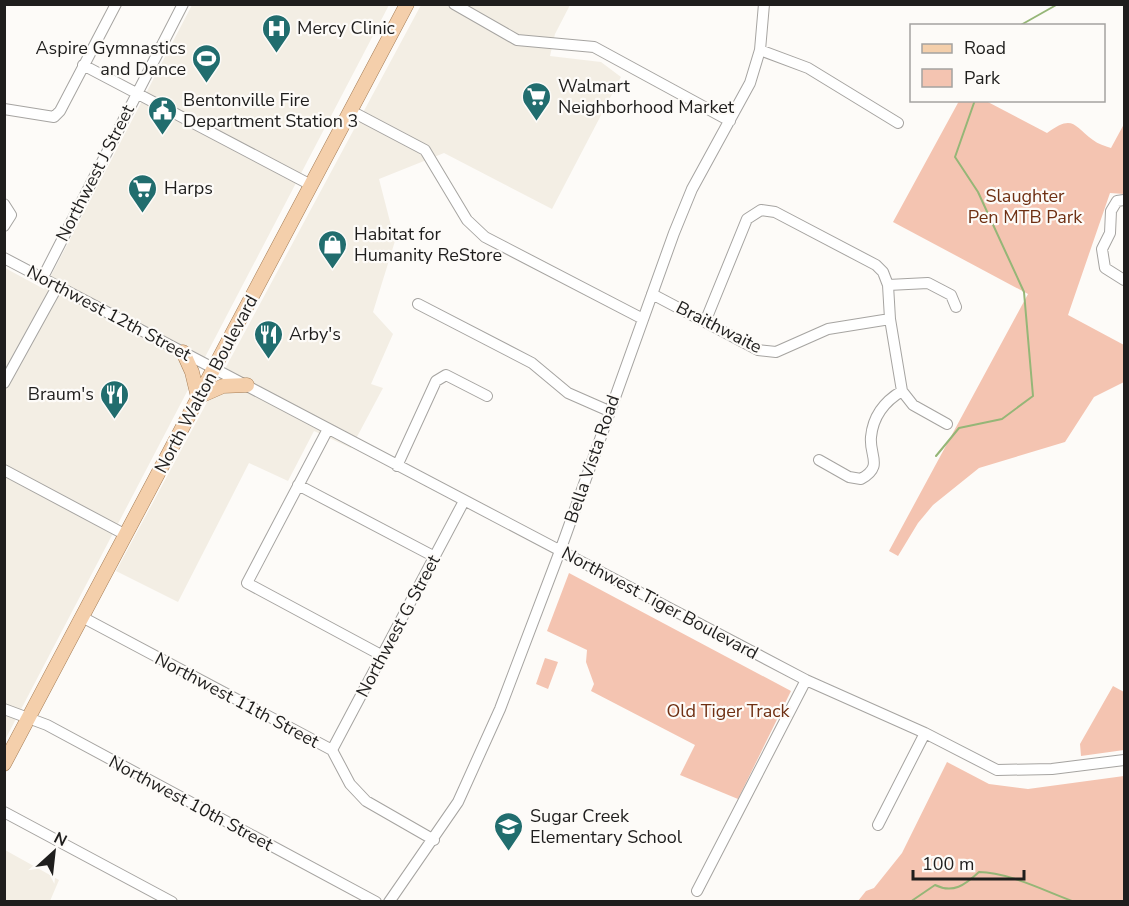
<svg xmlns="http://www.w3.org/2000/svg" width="1129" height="906" font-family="'Nunito Sans',sans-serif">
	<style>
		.built { fill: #f3eee4 }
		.green { fill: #f4c4b1 }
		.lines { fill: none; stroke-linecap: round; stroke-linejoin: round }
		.stream { stroke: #95b677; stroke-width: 2 }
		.minor-casing { stroke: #a6a4a1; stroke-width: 12 }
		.major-casing { stroke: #a47c55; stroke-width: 15 }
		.minor { stroke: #fff; stroke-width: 10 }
		.major { stroke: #f4cfab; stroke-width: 14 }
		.labels { text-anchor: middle; stroke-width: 4.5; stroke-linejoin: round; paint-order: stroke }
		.poi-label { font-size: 18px; fill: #1f1e1d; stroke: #fdfbf8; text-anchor: start }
		.street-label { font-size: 18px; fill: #1f1e1d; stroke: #fdfbf8 }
		.park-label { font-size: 18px; fill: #6f3013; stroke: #fdfbf8 }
	</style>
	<rect width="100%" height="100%" fill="#fdfbf8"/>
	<path class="built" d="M192,5H389L5,740V268L44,289Z
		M421,5H570L555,34L550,56L601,62L621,77L552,209L444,153L379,179L395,241L373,312L393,334L371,384L383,388L351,448L314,431L288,481L249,463L178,602L116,571Z
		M5,850L59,880L50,901H5Z"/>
	<path class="green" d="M959,101H986L1047,133C1073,114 1073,125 1093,140C1098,144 1105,146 1111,148L1124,124V194L1110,193L1068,315L1124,345V382L1094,397L1065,442L979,468L933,505L918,523L898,556L889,551L1028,294L893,222Z
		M569,573L791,691L738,799L680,775L695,745L591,691L594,684L586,662L587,650L547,631Z
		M545,658L558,662L548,689L536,684Z
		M1113,686L1124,692V750L1081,756L1080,744Z
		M947,762L989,784L1028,789L1124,776V901H858L866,891L874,888L902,853Z"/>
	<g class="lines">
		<path class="stream" d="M1019,26L1058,4
			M936,456L959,428L1002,419L1033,396L1024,292L978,192L955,157L975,100
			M910,902L935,885C953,894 965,885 979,872C1008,872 1047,892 1075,902"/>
		<defs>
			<path id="minor" d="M454,4L517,40L594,47L730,121
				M760,50L808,68L898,123
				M83,65L311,185
				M4,109L54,117L60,111L116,4
				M351,111L425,150L467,220L485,237L643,319
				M1124,200L1117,201L1111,211L1110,233L1102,249L1105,268L1124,280
				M4,204L11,215L4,226
				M4,258L806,680L925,733L997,770L1052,769L1124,760
				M42,279L183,4
				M888,285L928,283L951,295L956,307
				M652,294L758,350L776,352L828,329L890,319
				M418,304L532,363L568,393L609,411
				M705,322L747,219L761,210L775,212L876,265L883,272L888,285L890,319L902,391L913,405L947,424
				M4,383L57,287
				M328,429L247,583L381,655
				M819,460L849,477L861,479C884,466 869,456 871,437C873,416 885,401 902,391
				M397,466L436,381L446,375L487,396
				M4,470L126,535
				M298,485L435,557
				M82,617L332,750L350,784L366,801L434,840
				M4,709L47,725L376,902
				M332,750L464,501
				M4,812L172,902
				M878,825L925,733
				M697,891L806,680
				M389,902L458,802L500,709L560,551L674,233L692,189L750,83L760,50L764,4"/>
			<path id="major" d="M183,352L192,372L198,397L223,386L247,385
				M4,764L407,4"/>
		</defs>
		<use href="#minor" class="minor-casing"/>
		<use href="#major" class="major-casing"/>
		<use href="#minor" class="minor"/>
		<use href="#major" class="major"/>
	</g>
	<defs>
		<symbol id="hospital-pin" viewBox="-11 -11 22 30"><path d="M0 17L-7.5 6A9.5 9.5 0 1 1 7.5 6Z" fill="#216d6e" stroke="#fdfbf8"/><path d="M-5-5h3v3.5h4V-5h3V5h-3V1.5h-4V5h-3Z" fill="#fff"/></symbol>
		<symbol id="stadium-pin" viewBox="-11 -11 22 30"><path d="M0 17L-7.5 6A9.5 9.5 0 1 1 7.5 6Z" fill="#216d6e" stroke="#fdfbf8"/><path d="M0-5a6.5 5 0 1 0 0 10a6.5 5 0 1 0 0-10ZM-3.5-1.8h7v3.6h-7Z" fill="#fff"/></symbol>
		<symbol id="supermarket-pin" viewBox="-11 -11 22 30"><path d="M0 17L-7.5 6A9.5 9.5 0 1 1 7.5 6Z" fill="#216d6e" stroke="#fdfbf8"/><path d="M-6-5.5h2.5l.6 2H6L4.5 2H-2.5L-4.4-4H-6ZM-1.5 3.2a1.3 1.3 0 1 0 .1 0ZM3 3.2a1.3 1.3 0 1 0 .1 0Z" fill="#fff"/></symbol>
		<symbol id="civic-pin" viewBox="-11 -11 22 30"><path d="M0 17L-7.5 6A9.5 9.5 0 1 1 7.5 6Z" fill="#216d6e" stroke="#fdfbf8"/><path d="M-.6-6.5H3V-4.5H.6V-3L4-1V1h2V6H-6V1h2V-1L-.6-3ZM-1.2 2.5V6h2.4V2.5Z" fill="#fff"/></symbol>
		<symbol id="shop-pin" viewBox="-11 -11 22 30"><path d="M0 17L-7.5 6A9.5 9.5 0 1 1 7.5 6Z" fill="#216d6e" stroke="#fdfbf8"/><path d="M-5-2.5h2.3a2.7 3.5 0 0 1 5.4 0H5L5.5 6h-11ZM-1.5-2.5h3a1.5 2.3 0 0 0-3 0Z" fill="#fff"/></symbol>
		<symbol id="restaurant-pin" viewBox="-11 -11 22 30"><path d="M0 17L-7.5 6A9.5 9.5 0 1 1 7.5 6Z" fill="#216d6e" stroke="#fdfbf8"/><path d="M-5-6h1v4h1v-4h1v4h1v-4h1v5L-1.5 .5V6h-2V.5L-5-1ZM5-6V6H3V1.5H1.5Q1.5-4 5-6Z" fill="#fff"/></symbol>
		<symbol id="school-pin" viewBox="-11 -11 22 30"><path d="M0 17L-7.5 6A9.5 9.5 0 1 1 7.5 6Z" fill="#216d6e" stroke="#fdfbf8"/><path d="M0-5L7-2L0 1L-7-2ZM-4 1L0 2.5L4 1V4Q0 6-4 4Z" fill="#fff"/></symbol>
	</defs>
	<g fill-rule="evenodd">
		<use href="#hospital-pin" x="260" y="12" width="33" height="45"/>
		<use href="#stadium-pin" x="190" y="42" width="33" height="45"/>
		<use href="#supermarket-pin" x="520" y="80" width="33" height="45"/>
		<use href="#civic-pin" x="146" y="94" width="33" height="45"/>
		<use href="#supermarket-pin" x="126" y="172" width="33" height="45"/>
		<use href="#shop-pin" x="316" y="228" width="33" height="45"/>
		<use href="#restaurant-pin" x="252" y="318" width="33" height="45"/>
		<use href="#restaurant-pin" x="98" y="378" width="33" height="45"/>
		<use href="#school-pin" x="492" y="810" width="33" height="45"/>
	</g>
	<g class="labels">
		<g class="poi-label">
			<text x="297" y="34">Mercy Clinic</text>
			<text x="186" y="54" text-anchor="end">Aspire Gymnastics<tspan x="186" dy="21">and Dance</tspan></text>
			<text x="558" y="92">Walmart<tspan x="558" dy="21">Neighborhood Market</tspan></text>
			<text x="183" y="106">Bentonville Fire<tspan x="183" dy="21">Department Station 3</tspan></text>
			<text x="164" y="194">Harps</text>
			<text x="354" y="240">Habitat for<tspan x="354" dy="21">Humanity ReStore</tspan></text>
			<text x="289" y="340">Arby's</text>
			<text x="94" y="400" text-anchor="end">Braum's</text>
			<text x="530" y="822">Sugar Creek<tspan x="530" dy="21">Elementary School</tspan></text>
		</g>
		<g class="street-label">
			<text transform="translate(95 173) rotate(-63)" y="6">Northwest J Street</text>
			<text transform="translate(109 313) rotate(28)" y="6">Northwest 12th Street</text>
			<text transform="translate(719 327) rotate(27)" y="6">Braithwaite</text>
			<text transform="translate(206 384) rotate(-62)" y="6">North Walton Boulevard</text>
			<text transform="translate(592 459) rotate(-71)" y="6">Bella Vista Road</text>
			<text transform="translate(660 603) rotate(28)" y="6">Northwest Tiger Boulevard</text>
			<text transform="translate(398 626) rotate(-62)" y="6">Northwest G Street</text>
			<text transform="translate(237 700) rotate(28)" y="6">Northwest 11th Street</text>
			<text transform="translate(191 803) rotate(28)" y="6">Northwest 10th Street</text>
		</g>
		<g class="park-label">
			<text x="1025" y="202">Slaughter<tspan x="1025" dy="21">Pen MTB Park</tspan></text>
			<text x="728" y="717">Old Tiger Track</text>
		</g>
	</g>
	<rect width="1129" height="906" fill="none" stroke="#1f1e1d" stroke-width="12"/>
	<rect x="910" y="24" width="195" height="78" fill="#fdfbf8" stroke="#a4a3a0" stroke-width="1.5"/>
	<rect x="922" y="44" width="30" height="9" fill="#f4cfab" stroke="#a4a3a0" stroke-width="1.5"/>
	<text x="964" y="54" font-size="18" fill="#1f1e1d">Road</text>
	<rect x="922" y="69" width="30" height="18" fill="#f4c4b1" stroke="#a4a3a0" stroke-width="1.5"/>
	<text x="964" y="84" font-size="18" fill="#1f1e1d">Park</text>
	<g transform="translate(54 852) rotate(27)" stroke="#fdfbf8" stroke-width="4.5" paint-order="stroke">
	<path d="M0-4.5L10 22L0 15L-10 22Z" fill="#1f1e1d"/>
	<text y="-9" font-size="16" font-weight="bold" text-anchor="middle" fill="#1f1e1d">N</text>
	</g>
	<path d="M913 870v9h111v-9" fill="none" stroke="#1f1e1d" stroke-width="3"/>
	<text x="922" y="870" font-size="18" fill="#1f1e1d" stroke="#fdfbf8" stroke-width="4.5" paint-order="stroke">100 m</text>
</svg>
